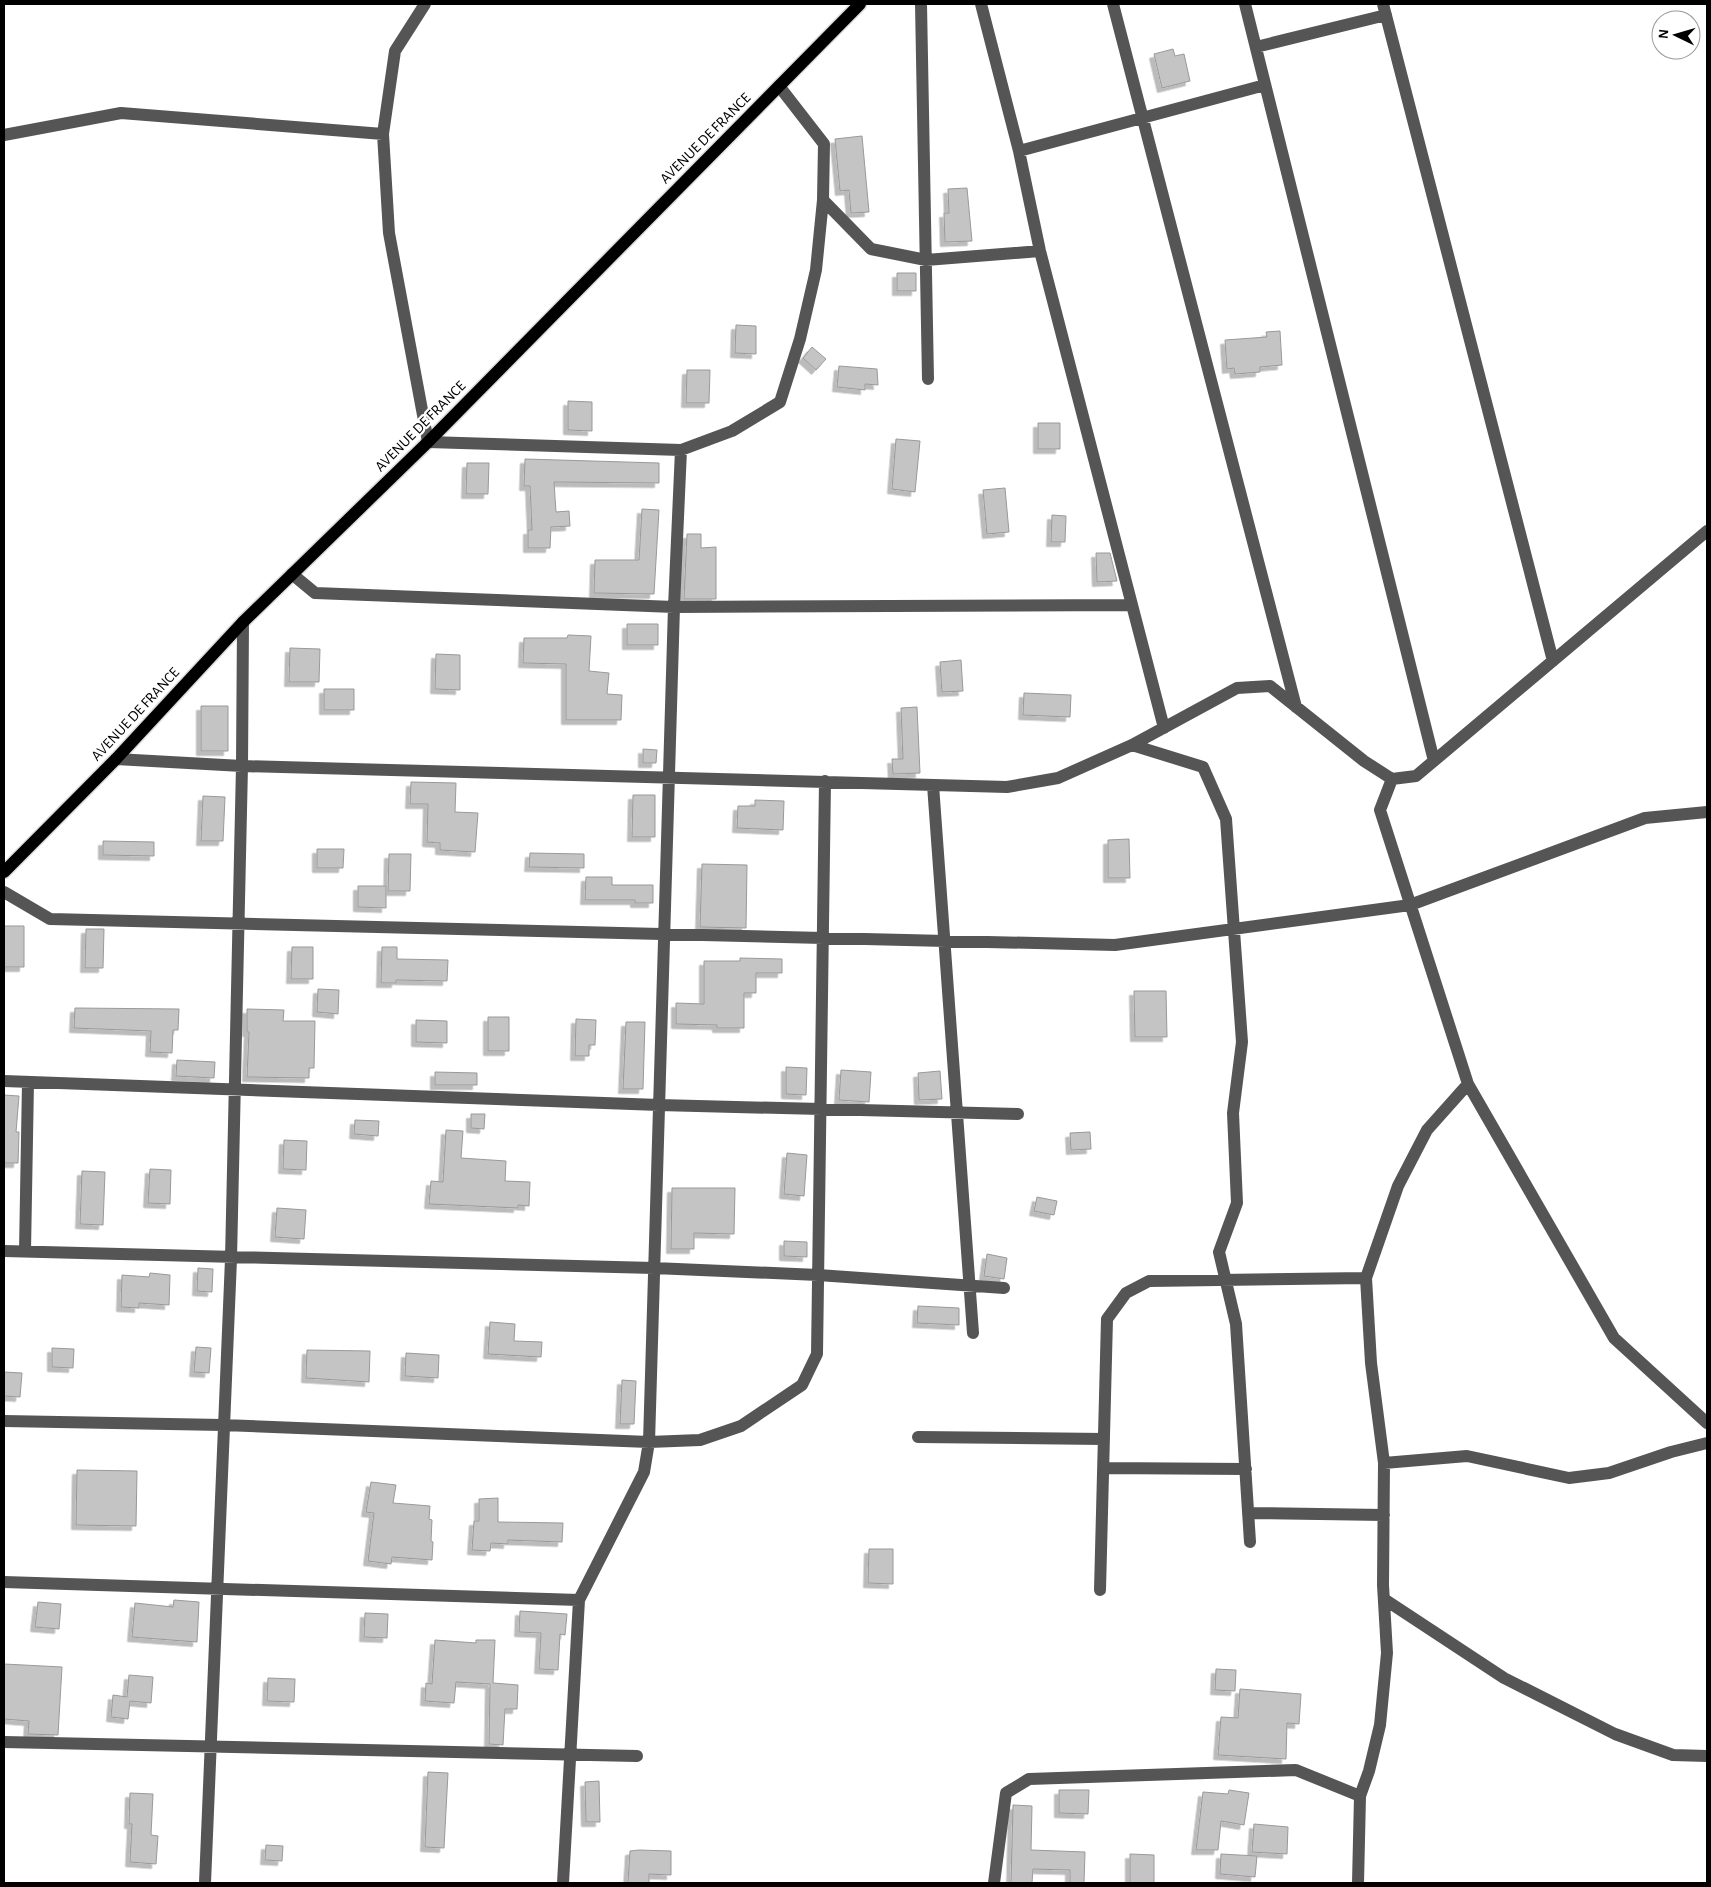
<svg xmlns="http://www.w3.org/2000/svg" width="1711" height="1887" font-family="'Alegreya Sans',sans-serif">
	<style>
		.building { fill: #c4c4c4; stroke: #999; filter: url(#shadow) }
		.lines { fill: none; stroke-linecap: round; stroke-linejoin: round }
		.major-casing { stroke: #dbdbdb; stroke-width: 15 }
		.minor { stroke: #555; stroke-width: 12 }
		.major { stroke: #000; stroke-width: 12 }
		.labels { text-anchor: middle; stroke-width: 4.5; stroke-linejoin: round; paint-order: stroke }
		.street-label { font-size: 15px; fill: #000; stroke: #fff }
	</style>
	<defs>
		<filter id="shadow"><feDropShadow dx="-4.5" dy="4.5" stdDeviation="0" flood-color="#0004"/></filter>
	</defs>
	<rect width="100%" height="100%" fill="#fff"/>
	<path class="building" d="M1173,49L1175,56L1184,54L1190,81L1162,88L1154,54Z
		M862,136L869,212L851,213L849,190L840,191L835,139Z
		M967,188L972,241L945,242L944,213H949L948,189Z
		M897,273H916V291H897Z
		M736,325L756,326V354L735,353Z
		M1280,331L1282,365L1260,367V372L1235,374L1234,368L1227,369L1225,340L1267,337L1266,332Z
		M812,347L826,359L816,370L803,358Z
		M839,366L877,369L878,385L865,384V390L837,387Z
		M687,370H710L709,403H686Z
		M568,401L592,402V431L568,430Z
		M1038,423H1060V449H1038Z
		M896,439L920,441L915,492L892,489Z
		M525,459L659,463V483L554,482L556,512L569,511L570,526L551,527L550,548H528V530H532L530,486H524Z
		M467,463H489L488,494H466Z
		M1005,488L1009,532L987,534L983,490Z
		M642,509L659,510L654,594L594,593L595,560H639Z
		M1052,515L1066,516L1065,542H1051Z
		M687,534H701V548L716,547V599H684Z
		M1096,553H1110L1117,581L1097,582Z
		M627,624H658V645H627Z
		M568,635L591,636L589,671L609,673L607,694L622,695L621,720H566V664L523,663L524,638H567Z
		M290,648L320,649L319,682H289Z
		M436,654L460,655V690L435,689Z
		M961,660L963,691L942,692L940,662Z
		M324,689H354V710H324Z
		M1024,693L1071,695L1070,717L1023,715Z
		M201,706H228V751H201Z
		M917,707L920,773L893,774L892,759H903L901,708Z
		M643,749L657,750L656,763H643Z
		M411,782L456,783L455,812L478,813L475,852L440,850V843L427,842L428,804H410Z
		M633,795H655V837H632Z
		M203,796L225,797L223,841H201Z
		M755,800L784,801L783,830L737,828L738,806H755Z
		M1129,839L1130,878H1108V840Z
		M103,841L154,842V856L103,855Z
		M317,849H344L343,868H317Z
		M530,853L584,854V868L529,867Z
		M389,854H411L410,891H388Z
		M702,864L747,865L746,928L700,927Z
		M586,877H612V885H653V903H635V900H585Z
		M358,886H386V908L358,907Z
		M4,926H24V967H4Z
		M86,929H104L103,968H85Z
		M292,947H313V979H291Z
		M382,947H397V959L448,960L447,981L396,980V983H381Z
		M740,958L782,959V973H756V993H744V1028H717V1025L676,1024V1003L704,1004V961H740Z
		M318,989L339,990L338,1014L317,1012Z
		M1134,991H1166L1167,1037H1135Z
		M75,1008L179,1009L178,1030H173L172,1053L150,1052L151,1031L74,1028Z
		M247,1009L284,1010L283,1021H315L314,1068H309V1078L247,1077L249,1032H247Z
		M488,1017H509V1051H488Z
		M576,1019L596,1020L595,1045H589V1056H575Z
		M416,1020L447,1021V1043L416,1042Z
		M626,1022H645L643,1089H623Z
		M177,1060L215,1062L214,1078L176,1076Z
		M786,1067L807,1068L806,1095L786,1094Z
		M841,1070L871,1072L869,1102L839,1100Z
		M940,1071L942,1099L919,1100L918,1073Z
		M435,1072L477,1073V1085H435Z
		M4,1095L19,1096L16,1132H19L18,1163H4Z
		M471,1114H485L484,1129L471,1128Z
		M355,1120L379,1121L378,1136L354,1134Z
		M446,1130L463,1131L461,1158L506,1161L505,1181L530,1182L529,1206L518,1205V1208L429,1204L431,1181L443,1182Z
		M1090,1132L1091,1149L1071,1150L1070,1133Z
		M284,1140L307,1141L306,1170L283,1169Z
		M787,1153L807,1155L804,1196L784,1194Z
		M150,1169L171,1170L170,1204L148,1203Z
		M82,1171L105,1172L103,1225L80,1224Z
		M672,1188H735L734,1234L694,1233V1249H671Z
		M1037,1197L1057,1201L1054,1215L1034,1211Z
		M277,1208L306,1210L304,1239L275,1237Z
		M784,1241L807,1242V1257L784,1256Z
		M987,1254L1007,1258L1004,1279L984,1276Z
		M198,1268L213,1269L212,1292L197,1291Z
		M150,1273L170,1275L169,1305L139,1303V1308L121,1307L122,1275L149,1277Z
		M918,1306L959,1308V1325L917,1323Z
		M490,1322L515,1324L514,1341L542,1342L541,1357L488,1354Z
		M196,1347L211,1348L209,1373L194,1372Z
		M52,1348L74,1349L73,1368L52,1367Z
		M307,1350L370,1351L369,1382L306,1378Z
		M406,1353L439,1355L438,1378L405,1376Z
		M4,1372L22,1373L20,1397L4,1396Z
		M622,1380L636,1381L634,1424H620Z
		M77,1470L137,1471L136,1526L76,1525Z
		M371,1482L396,1485L393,1503L430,1506L429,1519L432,1520L431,1541L433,1542L432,1560L392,1557L391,1564L368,1561L374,1513L366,1512Z
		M498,1498V1522L563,1523L562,1542L508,1540V1544L491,1543L490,1551L472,1550L474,1521H479V1499Z
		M869,1549H893V1584L868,1583Z
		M174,1600L199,1602L197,1642L132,1637L135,1603L173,1607Z
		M38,1602L61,1604L59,1629L35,1627Z
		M520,1611L567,1614L565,1635L560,1634L558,1670L539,1669L541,1633L519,1632Z
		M365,1613L388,1614L387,1638L364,1637Z
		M435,1640L476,1643V1640H495L493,1683L518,1685L517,1709H505L503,1745L489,1744L490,1684L456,1682L454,1703L425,1701L426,1683L432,1684Z
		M4,1664L62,1667L58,1735L28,1734L29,1721L4,1719Z
		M1216,1669L1236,1670L1235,1691L1215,1690Z
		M129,1675L153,1677L151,1703L130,1701L128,1719L111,1717L113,1695L127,1697Z
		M268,1678L295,1679L294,1702L267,1701Z
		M1240,1689L1301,1694L1299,1724L1287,1723L1286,1759L1218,1755L1221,1717L1238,1718Z
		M428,1772L448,1773L444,1848L425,1847Z
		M599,1781L600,1822H586L585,1782Z
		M1059,1790H1089L1088,1814L1059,1813Z
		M1229,1790L1249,1793L1244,1825L1221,1821L1218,1850H1196L1203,1792L1228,1794Z
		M130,1793L153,1794L151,1835L158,1836L156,1864L130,1862L132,1824H129Z
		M1013,1805L1032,1806L1031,1850L1085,1852L1084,1883H1070V1870L1033,1869L1032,1883H1011Z
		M1254,1824L1288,1827L1287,1854L1252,1852Z
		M266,1845L283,1846L282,1861L265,1860Z
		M639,1850L671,1851V1875L649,1874V1883H628L630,1851Z
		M1130,1854L1154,1855V1883H1130Z
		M1221,1854L1257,1856L1255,1877L1220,1874Z"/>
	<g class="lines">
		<defs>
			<path id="major" d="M4,872L116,759L243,622L428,442L860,4"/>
		</defs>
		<use href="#major" class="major-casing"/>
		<path class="minor" d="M425,4L395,51L383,134L389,233L428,442L681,450L732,431L780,402L800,339L816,270L823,200L824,144L779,86
			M921,4L928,379
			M981,4L1019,151L1040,251L1164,728
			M1113,4L1296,707
			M1245,4L1434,761
			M1383,4L1553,661
			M1256,47L1386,15
			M4,135L121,113L383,134
			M1019,151L1265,85
			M823,200L871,249L926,260L1040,251
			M292,574L315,593L674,607L1132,605
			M1132,745L1203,767L1226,819L1242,1042L1233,1113L1237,1203L1219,1252L1236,1324L1250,1542
			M116,759L242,766L1007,787L1058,778L1132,745L1237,688L1270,686L1364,761L1392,779L1416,776L1707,531
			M1392,779L1380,810L1468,1084L1614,1338L1707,1423
			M933,785L973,1333
			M4,892L50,919L1115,945L1410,905L1645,818L1707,812
			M4,1081L659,1105L1018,1114
			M4,1251L654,1268L818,1275L1004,1288
			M25,1251L28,1082
			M4,1421L223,1425L649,1442L700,1440L741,1426L802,1385L817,1354L825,781
			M918,1437L1104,1439
			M1384,1463L1467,1456L1569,1478L1609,1473L1671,1452L1707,1443
			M1103,1468L1246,1469
			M1248,1513L1384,1515
			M4,1582L579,1600
			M1100,1590L1107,1319L1126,1293L1149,1281L1366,1278
			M1384,1599L1504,1678L1615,1734L1673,1755L1707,1756
			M4,1742L637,1756
			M205,1883L231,1259L242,766L243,622
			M563,1883L579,1600L644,1472L649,1442L674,607L681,450
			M994,1883L1006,1793L1029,1779L1296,1770L1360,1796
			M1358,1883L1360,1796L1369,1771L1380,1725L1387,1653L1383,1585L1384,1463L1371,1363L1366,1278L1398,1186L1427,1130L1468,1084"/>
		<use href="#major" class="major"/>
	</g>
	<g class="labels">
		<g class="street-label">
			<text transform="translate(705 138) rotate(-45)" y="5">AVENUE DE FRANCE</text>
			<text transform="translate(420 426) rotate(-45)" y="5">AVENUE DE FRANCE</text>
			<text transform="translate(135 714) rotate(-47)" y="5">AVENUE DE FRANCE</text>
		</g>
	</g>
	<rect width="1711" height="1887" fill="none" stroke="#000000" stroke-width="10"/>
	<g transform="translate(1676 35) rotate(275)"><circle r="24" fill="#ffffff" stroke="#999999"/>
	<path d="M0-4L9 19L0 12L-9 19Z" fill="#000000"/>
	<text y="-8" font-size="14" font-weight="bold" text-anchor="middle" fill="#000000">N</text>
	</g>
</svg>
